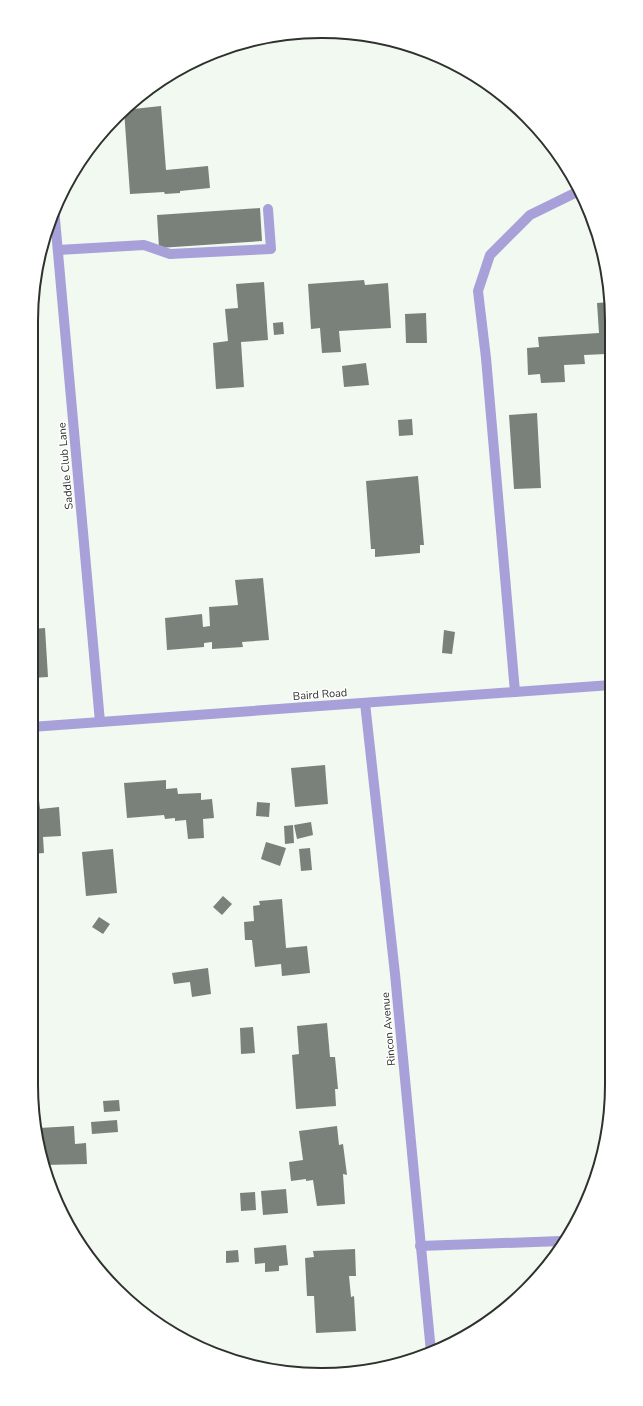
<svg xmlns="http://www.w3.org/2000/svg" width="643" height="1406" font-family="'Nunito Sans',sans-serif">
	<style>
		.building { fill: #79817a }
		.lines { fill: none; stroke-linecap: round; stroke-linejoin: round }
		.service { stroke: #a7a0d9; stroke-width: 10 }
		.minor { stroke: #a7a0d9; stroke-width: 10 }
		.tertiary { stroke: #a7a0d9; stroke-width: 10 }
		.labels { text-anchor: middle; stroke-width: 3; stroke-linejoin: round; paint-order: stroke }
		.street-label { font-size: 11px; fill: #2e312e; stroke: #fff }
		.rim { fill: none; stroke: #2e312e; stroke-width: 2 }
	</style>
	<rect width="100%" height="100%" fill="#f1f9f1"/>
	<path class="building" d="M161,106L166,170L208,166L210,188L180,191V193L165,194L164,192L130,194L124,110Z
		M260,208L262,241L159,248L157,215Z
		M364,280L365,285L388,283L391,328L339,331L341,352L322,353L320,328L311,329L308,284Z
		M264,282L268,340L241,342L244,387L216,389L213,343L228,341L225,309L238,308L236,284Z
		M610,302V351L606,352V354L584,355L585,364L564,365L565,382L541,383L540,374L528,375L527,348L539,347L538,337L599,333L597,303Z
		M426,313L427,343H406L405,314Z
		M283,322L284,334L274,335L273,323Z
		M366,363L369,385L344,387L342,366Z
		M537,413L541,488L514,489L509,415Z
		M412,419L413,435L399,436L398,420Z
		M418,476L424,545H420V553L375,557V549H371L366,481Z
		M263,578L269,640L242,642L243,647L212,649V642L204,643V647L167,650L165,618L202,614L203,627L210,626L209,607L238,605L235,580Z
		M45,628L48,677L31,678V629Z
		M444,630L455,632L452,654L442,653Z
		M325,765L328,804L295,807L291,768Z
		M166,780V789L177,788L178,794L201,793V800L212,799L214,818L203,819L204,838L188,839L186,820L175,821V818L165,819L164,815L127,818L124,783Z
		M38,791L40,809L59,807L61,836L43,837L44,853L31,854V792Z
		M257,802L270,803L269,817L256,816Z
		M311,822L313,835L297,839L294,825Z
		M293,825L294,843L285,844L284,826Z
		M266,842L286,848L280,866L261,859Z
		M310,848L312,870L301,871L299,849Z
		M113,849L117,893L86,896L82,852Z
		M223,896L232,904L222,915L213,907Z
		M282,899L286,948L307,946L310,973L282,976L281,964L255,967L252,940H245L244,922L254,921L253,906L260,905L259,901Z
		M99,917L110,924L103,934L92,927Z
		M208,968L211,994L192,997L190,982L174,984L172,973Z
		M327,1023L330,1057H335L338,1089H335L336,1106L296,1109L292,1055L299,1054L297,1026Z
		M253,1027L255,1053L241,1054L240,1028Z
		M119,1100L120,1111L104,1112L103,1101Z
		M117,1120L118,1132L92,1134L91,1122Z
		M74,1126L75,1144L86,1143L87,1164L44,1165L39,1128Z
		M337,1126L339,1145L343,1144L347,1175L343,1174L345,1204L317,1206L313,1180L306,1181V1179L291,1181L289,1162L303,1160L299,1131Z
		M286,1189L288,1213L263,1215L261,1191Z
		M255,1192L256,1210L241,1211L240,1193Z
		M286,1245L288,1265L279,1266V1271L265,1272V1263L255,1264L254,1248Z
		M355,1249L356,1276H349L351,1297L354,1296L356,1331L316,1333L314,1296H307L305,1258L314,1257L313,1251Z
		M238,1250L239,1262L226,1263V1251Z"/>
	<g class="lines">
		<path class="service" d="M58,250L144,245L170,254L271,249L268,209
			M515,692L486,358L478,291L490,255L530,215L579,191
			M420,1246L561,1241"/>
		<path class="minor" d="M54,208L100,722
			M365,703L395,974L431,1352"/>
		<path class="tertiary" d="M31,727L611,685"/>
	</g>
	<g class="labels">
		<g class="street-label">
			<text transform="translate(65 466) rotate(-95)" y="4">Saddle Club Lane</text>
			<text transform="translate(320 694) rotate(-4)" y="4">Baird Road</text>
			<text transform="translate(388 1029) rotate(-95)" y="4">Rincon Avenue</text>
		</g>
	</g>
	<path d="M0 0H643V1406H0ZM321 38H322A283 283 0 0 1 605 321V1085A283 283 0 0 1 322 1368H321A283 283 0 0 1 38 1085V321A283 283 0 0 1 321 38Z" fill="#fff" fill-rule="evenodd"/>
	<path class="rim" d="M321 38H322A283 283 0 0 1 605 321V1085A283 283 0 0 1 322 1368H321A283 283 0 0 1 38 1085V321A283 283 0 0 1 321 38Z"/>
</svg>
